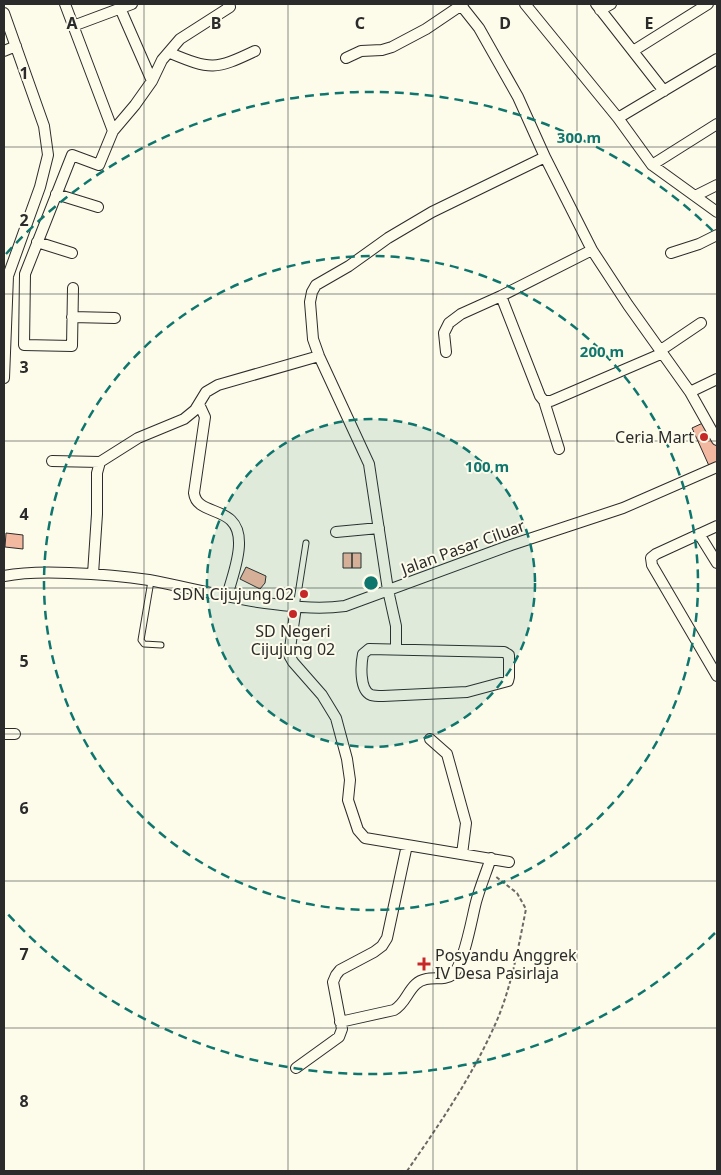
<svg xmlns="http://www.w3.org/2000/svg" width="721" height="1175" font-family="'Noto Sans',sans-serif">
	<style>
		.building { fill: #f2b8a0; stroke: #2b2b2b }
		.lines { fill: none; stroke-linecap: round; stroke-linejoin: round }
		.service-casing { stroke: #2b2b2b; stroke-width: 7 }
		.minor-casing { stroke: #2b2b2b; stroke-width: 12 }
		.path { stroke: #6a6964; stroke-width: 2; stroke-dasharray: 4 2.5; stroke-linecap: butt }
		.service { stroke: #fdfbea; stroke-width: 5 }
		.minor { stroke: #fdfbea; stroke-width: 10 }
		.grid { fill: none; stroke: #2b2b2b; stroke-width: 1; stroke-opacity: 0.55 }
		.ring { fill: none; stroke: #0f766e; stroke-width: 2.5; stroke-dasharray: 9 6 }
		.poi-dot { fill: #c62828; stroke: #fdfbea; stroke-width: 2 }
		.labels { text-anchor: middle; stroke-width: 4; stroke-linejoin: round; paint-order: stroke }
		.poi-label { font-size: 16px; fill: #2b2b2b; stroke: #fdfbea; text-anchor: end }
		.street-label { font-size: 16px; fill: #2b2b2b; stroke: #fdfbea }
		.grid-label { font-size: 16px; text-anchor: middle; font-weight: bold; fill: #2b2b2b; stroke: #fdfbea; stroke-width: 4; stroke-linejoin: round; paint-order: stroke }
		.centre { fill: #0f766e; stroke: #fdfbea; stroke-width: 2.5 }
		.ring-label { font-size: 15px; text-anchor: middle; font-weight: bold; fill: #0f766e; stroke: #fdfbea; stroke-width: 4; stroke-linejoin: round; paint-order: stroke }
	</style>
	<rect width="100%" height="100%" fill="#fdfbea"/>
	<path class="building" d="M705,422L717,447V465L710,468L692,428Z
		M6,533L23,535V549L5,547Z
		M343,553H352V568H343Z
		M352,553H361V568H352Z
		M246,567L266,576L265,583L260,589L240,579Z"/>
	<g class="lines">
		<defs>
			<path id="service" d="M151,581L141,640L144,644L161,645
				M296,607L306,543"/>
			<path id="minor" d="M65,4L113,131
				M460,4L479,28L518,97L545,157L592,250L628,305L690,392L717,440
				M525,4L618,118L652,165L717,212
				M596,4L664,91
				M120,8L152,81
				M600,10L611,4
				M4,13L44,126L48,155L40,187L8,276L4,378
				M73,26L132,4
				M4,51L16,46
				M633,51L708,4
				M170,53C211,70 215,70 255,51
				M346,58L361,51L382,50L392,47L426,29L463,4
				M618,118L717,59
				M652,165L717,124
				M56,194L98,207
				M695,196L717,185
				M37,242L72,253
				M671,253L699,244L717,235
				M73,288L72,346L24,345L25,274L72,155L99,165L113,131L135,105L152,81L162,60L180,39L230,7L228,4
				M501,296L540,396L544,401H551L663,353
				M72,317L115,318
				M661,350L701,323
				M446,352L444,333L449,323L461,314L501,296L592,250
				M690,392L717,379
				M544,401L559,449
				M199,404L205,417L194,493C197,518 240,503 239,544C239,561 231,580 227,597
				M52,461L100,462
				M717,526L656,554L651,558L652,565L717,676
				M336,532L379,528
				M699,534L717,563
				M93,574L97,514V473L100,462L138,438L184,419L195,410L206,392L218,385L319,356
				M4,576C25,572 47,572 69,573C95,574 123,576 149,580C185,587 221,596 258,602C287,606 316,610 345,606L511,545L623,508L717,467
				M296,607L289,655L293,662L322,695L336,718L347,759L350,780L348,800L358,830L365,838L509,862
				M369,649L504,652L509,655V677L508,681L467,692L383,696C379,696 374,696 371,695C359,690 361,664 363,654Z
				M396,649V626L388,590L369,464L319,356L313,339L310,302L312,292L316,285L349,266L388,238L432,212L545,157
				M4,734H15
				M430,739L447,754L466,823L462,854
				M340,1022L394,1010C405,1004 407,992 416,984C427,974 443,982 452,975C464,966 472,917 476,902C480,887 486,873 491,858
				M296,1068L339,1037L342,1029L333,982L336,975L340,970L374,952L382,946L387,938L407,845"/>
		</defs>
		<use href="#service" class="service-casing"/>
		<use href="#minor" class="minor-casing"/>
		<path class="path" d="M407,1171C439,1125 471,1078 494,1027C511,990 518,949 526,909L517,893L495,876"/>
		<use href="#service" class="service"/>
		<use href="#minor" class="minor"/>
	</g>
	<path class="grid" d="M144,4V1171M288,4V1171M433,4V1171M577,4V1171M4,147H717M4,294H717M4,441H717M4,588H717M4,734H717M4,881H717M4,1028H717"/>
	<circle cx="371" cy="583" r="164" fill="#0f766e" fill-opacity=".12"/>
	<g class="ring">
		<circle cx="371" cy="583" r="164"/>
		<circle cx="371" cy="583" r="327"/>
		<path d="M715 933A491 491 0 0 1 6 912M6 254A491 491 0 0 1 715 233"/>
	</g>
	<g class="poi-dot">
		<circle cx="704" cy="437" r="5"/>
		<circle cx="304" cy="594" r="5"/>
		<circle cx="293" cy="614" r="5"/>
		<path d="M421.5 956.5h5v5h5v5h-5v5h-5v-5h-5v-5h5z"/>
	</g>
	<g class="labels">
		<g class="poi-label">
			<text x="694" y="443">Ceria Mart</text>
			<text x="294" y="600">SDN Cijujung 02</text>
			<text x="293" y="637" text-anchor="middle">SD Negeri<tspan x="293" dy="18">Cijujung 02</tspan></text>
			<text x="435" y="961" text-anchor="start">Posyandu Anggrek<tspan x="435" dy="18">IV Desa Pasirlaja</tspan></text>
		</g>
		<g class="street-label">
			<text transform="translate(463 547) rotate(-20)" y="6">Jalan Pasar Ciluar</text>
		</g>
	</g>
	<g class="grid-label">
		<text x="72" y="29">A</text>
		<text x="216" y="29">B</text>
		<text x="360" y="29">C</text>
		<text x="505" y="29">D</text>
		<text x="649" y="29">E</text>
		<text x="24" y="79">1</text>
		<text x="24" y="226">2</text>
		<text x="24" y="373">3</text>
		<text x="24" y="520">4</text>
		<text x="24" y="667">5</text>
		<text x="24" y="814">6</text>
		<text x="24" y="960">7</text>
		<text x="24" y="1107">8</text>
	</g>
	<circle cx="371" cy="583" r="8" class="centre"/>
	<g class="ring-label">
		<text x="579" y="143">300 m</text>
		<text x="602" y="357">200 m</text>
		<text x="487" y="472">100 m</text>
	</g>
	<rect width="721" height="1175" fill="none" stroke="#2b2b2b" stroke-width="10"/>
</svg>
